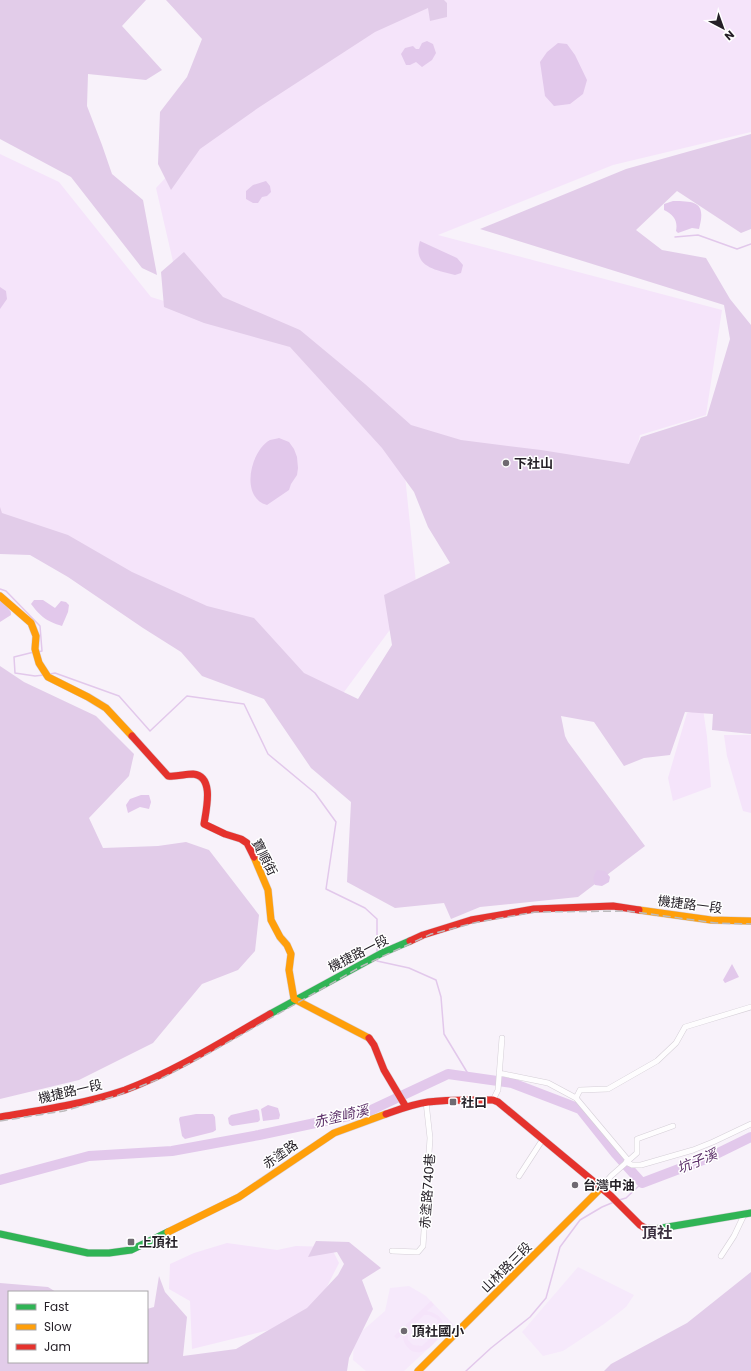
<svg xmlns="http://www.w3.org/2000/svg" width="751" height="1371" font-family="Poppins,'Noto Sans TC',sans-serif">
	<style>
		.built { fill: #f6e9fb }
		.green { fill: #f5e4fa; fill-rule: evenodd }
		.forest { fill: #e2cce9 }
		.water { fill: #e2c8eb }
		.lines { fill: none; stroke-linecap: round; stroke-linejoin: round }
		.stream { stroke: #e2c8eb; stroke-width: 1.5 }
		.river { stroke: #e2c8eb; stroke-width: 10 }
		.street-casing { stroke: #d5cfd7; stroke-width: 6 }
		.fast-casing { stroke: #d5cfd7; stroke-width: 8 }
		.slow-casing { stroke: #d5cfd7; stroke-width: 8 }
		.jam-casing { stroke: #d5cfd7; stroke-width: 8 }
		.street { stroke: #fefdfe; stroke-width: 5 }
		.fast { stroke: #30b455; stroke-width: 7 }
		.slow { stroke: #ff9f0a; stroke-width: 7 }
		.jam { stroke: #e5322d; stroke-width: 7 }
		.rail { stroke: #bcbbbd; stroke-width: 1.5; stroke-dasharray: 8 4; stroke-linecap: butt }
		.poi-dot { fill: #6f6a71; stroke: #fff; stroke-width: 1.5 }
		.labels { text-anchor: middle; stroke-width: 3; stroke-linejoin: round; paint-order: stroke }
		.poi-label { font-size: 13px; font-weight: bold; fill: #252027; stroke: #fff; text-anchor: start }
		.street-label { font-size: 13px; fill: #252027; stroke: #fff }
		.water-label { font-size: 14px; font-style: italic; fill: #5e326b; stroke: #fff }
		.quarter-label { font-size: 15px; font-weight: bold; fill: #3d3241; stroke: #fff }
	</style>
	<rect width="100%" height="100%" fill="#f8f2fa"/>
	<path class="built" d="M578,1267L634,1295L626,1307L604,1324L563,1351L543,1356L522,1332Z
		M409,1286L426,1296L454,1325L404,1371H366L353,1360L354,1338L385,1311L390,1288Z"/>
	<path class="green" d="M408,0H751V132L613,165L438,235L722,310L706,415L640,435L630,478L404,443L295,336L178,283L156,188L214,126Z
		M0,154L59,182L151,297L290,340L403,456L417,593L333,707L0,533Z
		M703,709L707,737L711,787L673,801L668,778L687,713Z
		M724,735H751V813L743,811L727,756Z
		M227,1243L277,1250L296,1246L331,1247L339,1263L310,1320L192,1349L190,1301L169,1289L170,1264L194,1253Z
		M431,1301L434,1305L427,1311C440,1314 445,1320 443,1333C438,1338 431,1348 424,1351C412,1356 404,1346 402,1335L397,1339L394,1336ZM424,1315H429L437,1319L438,1323V1331L422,1346L413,1345L408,1340V1331Z"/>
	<path class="forest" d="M0,0H146L122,26L162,70L146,80L88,74L87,106L102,145L112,174L143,200L157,275L142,268L71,177L0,139Z
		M166,0H444L447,3V17L430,21L428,8L375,32L258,108L200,149L171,190L158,164L160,112L187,77L202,39Z
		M751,134V229L741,233L677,191L636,230L662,250L706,258L730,299L751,325V734L712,730L713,714L685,712L670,755L644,758L624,766L594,722L561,716L565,736L568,742L645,846L578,897L480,907L451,919L444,903L395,908L347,882L351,802L311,768L264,699L202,676L181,652L143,628L68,577L30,555L0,554V507L2,513L68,535L132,572L207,606L254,618L304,673L358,699L392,645L384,595L450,563L428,527L414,492L382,448L290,347L204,323L164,307L161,272L184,252L223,297L300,330L365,384L411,425L461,440L541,450L629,464L641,437L707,416L730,339L724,305L480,229L626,169Z
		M0,666L24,682L96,716L134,754L129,776L89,818L103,848L158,846L186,842L209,850L259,915L255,951L238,970L202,984L153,1043L79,1080L0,1099Z
		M316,1241L349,1242L381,1268L362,1280L373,1309L349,1358L347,1371H0V1283L48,1287L56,1292H9V1362H147V1309L154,1307L159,1276L165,1292L187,1317L183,1356L236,1349L307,1308L338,1275L344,1264L337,1252L308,1257Z
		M751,1272V1371H604L611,1364L687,1323Z"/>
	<path class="water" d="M427,41L433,44L436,53L432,60L422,67L416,62L410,65H406L401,54L405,48L413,46L416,49H419L422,43Z
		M558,43L567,44L575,55L587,80L583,94L570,104L554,106L545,96L540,62L547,52Z
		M266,181L270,186L271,192L267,196L262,197L258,203H253L246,199V191L253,185Z
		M673,201C697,201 706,203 699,229L692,228L678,233L676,231C678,221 674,215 664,210V204Z
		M420,241L457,258L463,265L461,273L455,275C436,270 412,267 420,241Z
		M0,287L6,291L7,299L0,309Z
		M279,438L289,442L294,449L297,457L298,468L297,475L291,484L289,490L267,505C239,497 251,450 270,440C273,439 277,439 279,438Z
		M0,600L2,601L11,612V615L0,622Z
		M34,600H43L55,608L61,601L66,602L69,605L68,612L62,626C46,621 41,617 31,604Z
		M141,795H149L151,802L149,809L140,807L128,813L126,805L130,799Z
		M597,870L605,871L610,877L609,882L602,886L595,885C592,878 594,875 597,870Z
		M732,964L739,977L725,983L723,980Z
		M268,1105L278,1108L280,1115L279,1119L263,1121L261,1109Z
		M257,1109L259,1111L260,1120L258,1122L232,1126L229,1124L228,1118L231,1115Z
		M196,1114H213L215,1117L216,1130L213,1132L185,1139L182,1136L179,1119L180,1117Z"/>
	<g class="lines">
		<path class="stream" d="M675,237L698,235L737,249L751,244
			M0,589L6,591L40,626L42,651L38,652
			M34,652L14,657L15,673L35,676L44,675
			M50,674L55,673L119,696L150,731L187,696L244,704L268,754L315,793L336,822L326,889L365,908L377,919V952
			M377,958V961L409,968L436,980L441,997L444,1034L470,1077
			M619,1200L626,1198L642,1183
			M466,1371L491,1348L530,1317L546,1298L560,1247L580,1220L602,1207L614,1202"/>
		<path class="river" d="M0,1180L89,1156L172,1151L259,1135L367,1112L448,1074L512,1083L580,1109L615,1153L642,1183L708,1158L751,1137"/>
		<defs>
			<path id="street" d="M499,1073L548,1083L576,1098L580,1090L608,1089L657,1061L676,1043L685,1027L751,1007
				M576,1098L628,1160
				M493,1100L498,1090L502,1038
				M626,1162L632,1165H641L693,1150L713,1142L751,1124
				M519,1176L543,1139
				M601,1188L611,1176L637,1153V1139L673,1126
				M392,1251L418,1252L423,1246L430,1138L426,1102
				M721,1256L734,1236L744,1215"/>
			<path id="fast" d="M270,1014L382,953L410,941
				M656,1229L751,1213
				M0,1234L88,1253H109L131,1250L168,1232"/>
			<path id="slow" d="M0,596L31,623L36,636L35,649L39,663L48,677L88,697L106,708L132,736
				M254,857L268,890L271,920L280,937L287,945L291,954L289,970L294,999L369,1038
				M639,910L711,920L751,921
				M168,1232L239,1197L334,1133L386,1114
				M418,1371L601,1188"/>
			<path id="jam" d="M132,736L168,776C177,777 185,774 193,774C215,776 206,810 204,824L225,834L241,839L247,843L254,857
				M410,941L423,935L471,920L534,909L613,906L639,910
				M369,1038L374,1045L384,1070L406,1107
				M386,1114C400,1109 413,1104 428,1102C449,1099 471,1100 493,1100L498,1102L611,1196L640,1225L645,1228L656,1229
				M0,1117C42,1110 84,1104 125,1090C176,1071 223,1041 270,1014"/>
		</defs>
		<use href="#street" class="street-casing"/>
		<use href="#fast" class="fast-casing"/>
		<use href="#slow" class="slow-casing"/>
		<use href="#jam" class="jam-casing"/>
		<use href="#street" class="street"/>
		<use href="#fast" class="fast"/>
		<use href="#slow" class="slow"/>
		<use href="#jam" class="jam"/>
		<path class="rail" d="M0,1121L64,1111L116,1096L164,1077L211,1052L362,966L431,934L478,922L535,912L628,911L716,923L751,924"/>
	</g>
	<g class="poi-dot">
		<circle cx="506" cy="463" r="4"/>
		<rect x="449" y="1098" width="8" height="8" rx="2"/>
		<circle cx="575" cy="1185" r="4"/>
		<rect x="127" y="1238" width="8" height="8" rx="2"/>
		<circle cx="404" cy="1331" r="4"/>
	</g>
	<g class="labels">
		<g class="poi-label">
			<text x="514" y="468">下社山</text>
			<text x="461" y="1107">社口</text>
			<text x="583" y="1190">台灣中油</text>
			<text x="139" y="1247">上頂社</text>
			<text x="412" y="1336">頂社國小</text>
		</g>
		<g class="street-label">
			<text transform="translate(265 857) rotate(63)" y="5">寶順街</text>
			<text transform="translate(690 904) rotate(7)" y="5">機捷路一段</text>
			<text transform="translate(358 953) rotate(-27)" y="5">機捷路一段</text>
			<text transform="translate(70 1091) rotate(-13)" y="5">機捷路一段</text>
			<text transform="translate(280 1154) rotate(-35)" y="5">赤塗路</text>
			<text transform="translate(427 1191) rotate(-86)" y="5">赤塗路740巷</text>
			<text transform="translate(506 1267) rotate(-45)" y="5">山林路三段</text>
		</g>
		<g class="water-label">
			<text transform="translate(341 1116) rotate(-13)" y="5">赤塗崎溪</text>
			<text transform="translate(697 1161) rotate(-22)" y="5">坑子溪</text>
		</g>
		<g class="quarter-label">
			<text x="657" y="1238">頂社</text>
		</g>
	</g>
	<rect x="8" y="1291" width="140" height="72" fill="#ffffff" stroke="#a8a6a9"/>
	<rect x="16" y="1304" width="20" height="6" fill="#30b455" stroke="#a8a6a9"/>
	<text x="44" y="1311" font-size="12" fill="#252027">Fast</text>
	<rect x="16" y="1324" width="20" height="6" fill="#ff9f0a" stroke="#a8a6a9"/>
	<text x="44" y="1331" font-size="12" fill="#252027">Slow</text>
	<rect x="16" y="1344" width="20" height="6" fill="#e5322d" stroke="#a8a6a9"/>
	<text x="44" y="1351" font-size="12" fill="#252027">Jam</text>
	<g transform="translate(723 28) rotate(139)" stroke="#ffffff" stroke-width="3" paint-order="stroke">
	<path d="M0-3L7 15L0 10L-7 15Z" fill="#252027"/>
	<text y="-6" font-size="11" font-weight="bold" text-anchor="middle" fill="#252027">N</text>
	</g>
</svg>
